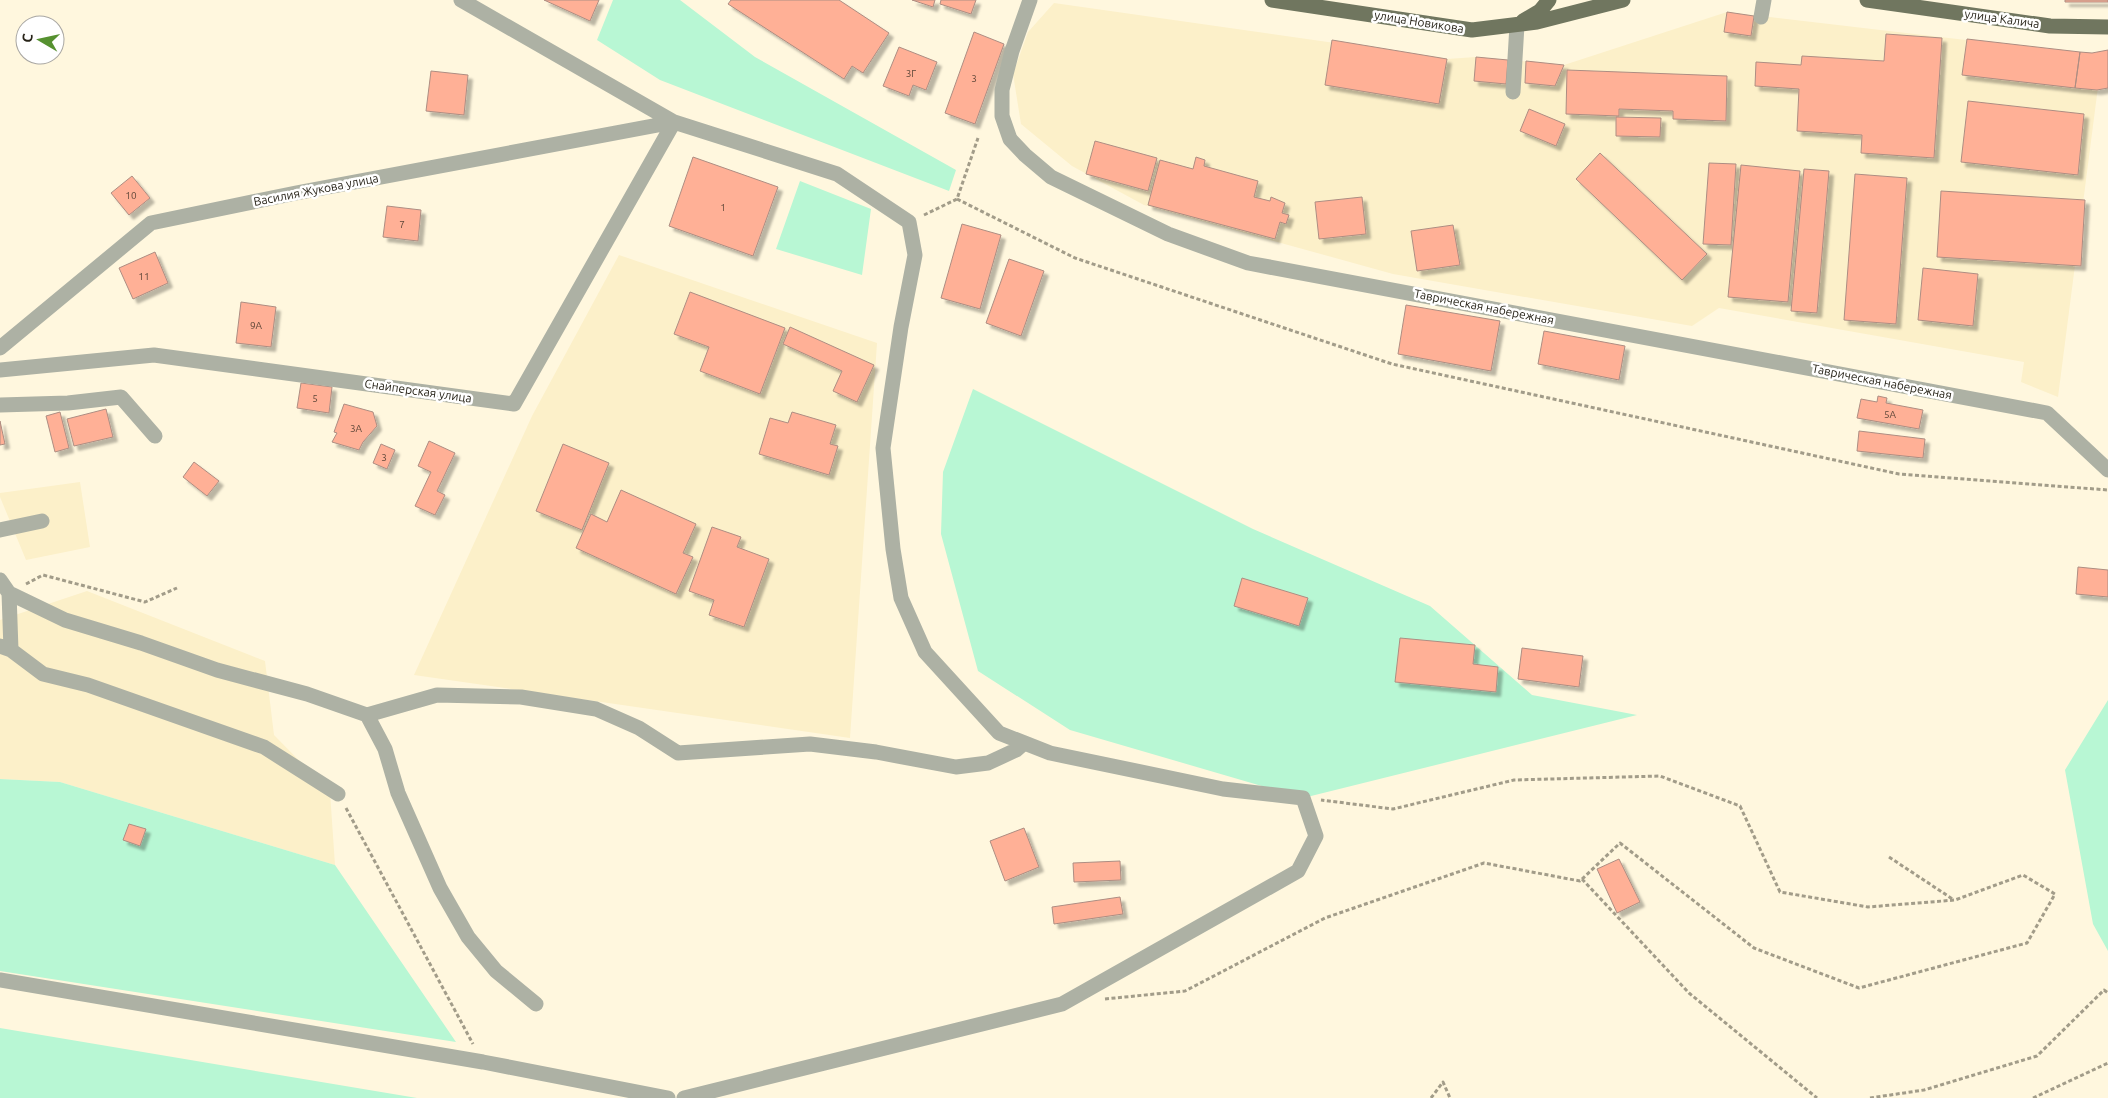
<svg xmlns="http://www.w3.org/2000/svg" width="2108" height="1098" font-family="Ubuntu,sans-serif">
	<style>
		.built { fill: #fcf0c9 }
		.green { fill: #b8f7d4 }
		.building { fill: #ffb096; stroke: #ad8d82; filter: url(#shadow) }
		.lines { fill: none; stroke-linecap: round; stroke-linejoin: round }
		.path { stroke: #a29c89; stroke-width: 3; stroke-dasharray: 4 2.5; stroke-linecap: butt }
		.minor { stroke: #adb1a4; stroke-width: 15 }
		.major { stroke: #70765f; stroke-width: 15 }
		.labels { text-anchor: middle; stroke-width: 5; stroke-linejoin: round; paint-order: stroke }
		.number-label { font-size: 10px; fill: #5d4638 }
		.street-label { font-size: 12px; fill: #272318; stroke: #fff }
	</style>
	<defs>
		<filter id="shadow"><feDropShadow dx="4.5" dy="4.5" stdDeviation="1" flood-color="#0004"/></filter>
	</defs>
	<rect width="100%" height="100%" fill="#fff7de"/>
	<path class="built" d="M1054,3L1447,59L1476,57L1564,65L1727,12L2102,56L2058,397L2021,382L2024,362L1719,308L1692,326L1393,274L1144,205L1072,166L1021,124L1013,74L1028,32Z
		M619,255L877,343L850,738L414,675L532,416Z
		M80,482L90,547L26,560L0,497V493Z
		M87,591L265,661L274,735L330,792L335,865L60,782L0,779V620Z"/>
	<path class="green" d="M613,0H680L755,57L956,170L949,191L660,80L597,40Z
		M800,181L871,209L862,275L776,249Z
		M973,389L1253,529L1430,606L1532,695L1637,715L1303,798L1070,730L978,671L941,534L943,472Z
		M2108,700V951L2093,924L2065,770Z
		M0,779L60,782L335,865L456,1042L0,971Z
		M0,1028L417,1098H0Z"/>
	<path class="building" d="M544,0H599L590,21Z
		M731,0H839L889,33L863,73L852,66L844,79L728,4Z
		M912,0H935L933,7Z
		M941,0H976L971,14L940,4Z
		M2065,0H2108V2H2065Z
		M1727,12L1754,16L1751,36L1724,32Z
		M974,32L1004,44L975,124L945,113Z
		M1886,34L1942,38L1934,158L1861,153L1862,135L1797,131L1799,89L1755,86L1756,62L1801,65L1802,56L1884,61Z
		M1967,39L2080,52L2075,88L1962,75Z
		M1332,40L1447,59L1439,104L1325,85Z
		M899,47L937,62L926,90L913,85L909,96L883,86Z
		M2108,50V88L2097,90L2075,88L2080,52L2092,53Z
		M1476,57L1508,60L1506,84L1474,81Z
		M1526,61L1564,65L1555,86L1525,83Z
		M1567,70L1727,76L1726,121L1673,119V111L1619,109V116L1566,114Z
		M431,71L468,75L464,115L426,111Z
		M1968,101L2084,114L2078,175L1961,162Z
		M1529,109L1565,124L1556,146L1520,131Z
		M1616,117L1661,118L1660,137L1616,136Z
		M1095,141L1157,158L1148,191L1086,174Z
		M1600,153L1707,254L1682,280L1576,179Z
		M693,157L778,187L753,256L669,226Z
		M1196,157L1205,160L1204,166L1258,181L1254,197L1270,201L1271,197L1285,203L1282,213L1289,215L1286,224L1280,222L1275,239L1148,205L1160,160L1193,169Z
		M1709,163L1736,164L1731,245L1703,244Z
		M1741,165L1800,171L1788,302L1728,297Z
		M1804,169L1829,171L1817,313L1791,311Z
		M1855,174L1907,178L1896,324L1844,320Z
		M132,176L150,198L129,215L111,193Z
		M1941,191L2085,200L2081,266L1937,257Z
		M1362,197L1366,234L1319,239L1315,202Z
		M387,206L421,210L418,241L383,237Z
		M962,224L1001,235L980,309L941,298Z
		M1453,225L1460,265L1417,271L1411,231Z
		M155,252L168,283L133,299L119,268Z
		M1009,259L1044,271L1021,336L986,323Z
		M1923,268L1978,274L1973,326L1918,320Z
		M690,292L785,328L760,394L700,371L709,347L674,334Z
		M241,302L276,307L271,347L236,343Z
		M1406,305L1500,321L1491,371L1398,354Z
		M790,327L874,365L857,402L833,391L842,371L783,344Z
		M1544,331L1625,346L1619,380L1538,364Z
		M301,383L332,387L329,413L297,408Z
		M1878,396L1887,398L1886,403L1923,410L1919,429L1857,418L1861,399L1877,402Z
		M344,404L373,412L377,426L363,442L359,450L332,442L337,433L334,432Z
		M106,409L113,437L74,446L67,419Z
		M60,412L69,448L55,452L46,416Z
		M792,412L836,425L830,444L838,446L829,475L759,454L770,418L788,423Z
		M0,421L5,444L0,445Z
		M1859,431L1925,439L1923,458L1857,451Z
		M429,441L455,453L437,491L445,495L435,515L415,506L431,472L418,466Z
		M381,444L395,450L387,469L373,463Z
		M563,444L609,463L582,530L536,511Z
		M194,462L219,481L207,496L183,477Z
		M621,490L696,524L683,553L693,557L676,594L576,548L591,514L607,522Z
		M712,527L741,537L737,547L769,559L744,627L709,615L714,600L689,591Z
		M2078,567L2108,570V597L2076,594Z
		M1242,578L1308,598L1299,626L1234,606Z
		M1400,638L1475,645L1473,664L1498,667L1496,692L1395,682Z
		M1522,648L1583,656L1579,687L1518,679Z
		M129,824L146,829L140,846L123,840Z
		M1024,828L1039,867L1005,881L990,841Z
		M1619,859L1640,902L1617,913L1597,869Z
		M1120,861L1121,880L1074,882L1073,863Z
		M1120,897L1123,914L1054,924L1052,907Z"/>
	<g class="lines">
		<path class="path" d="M957,199L1075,258L1392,364L1899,474L2108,490
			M924,215L957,199L978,138
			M26,584L43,575L145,602L177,588
			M346,808L473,1044
			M1889,857L1954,900
			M1582,879L1689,993L1817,1098
			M1105,999L1185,991L1325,918L1484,863L1580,881L1620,843L1754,948L1859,988L2027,943L2055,894L2023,875L1955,900L1868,907L1780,892L1740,806L1660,776L1514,780L1393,809L1321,800
			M1431,1098L1443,1082L1450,1098
			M1870,1098L1924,1090L2037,1056L2104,990L2108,993
			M2033,1098L2108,1063"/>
		<path class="minor" d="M461,0L674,122L837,174L909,222L915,255L901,327L883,448L893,549L901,598L925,652L999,733L1050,753L1223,789L1303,798L1316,836L1298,871L1062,1004L684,1098
			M1030,0L1012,51L1002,90V116L1010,139L1025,155L1051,177L1168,234L1248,263L2047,413L2108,470
			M1761,17L1764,0
			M1513,92L1517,25
			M0,348L151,223L296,193L674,122
			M0,370L154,355L514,404L674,122
			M0,405L68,403L121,397L155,436
			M0,530L42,521
			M0,580L9,593L11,650L0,646
			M9,593L65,620L141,643L217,670L307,694L367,715L385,749L398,793L440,888L468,937L496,971L536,1004
			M11,650L43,674L88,685L264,747L338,794
			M367,715L437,695L521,697L596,709L639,728L678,753L810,744L876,752L956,767L988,763L1016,750L1024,743
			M0,980L483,1062L668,1098"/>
		<path class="major" d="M1272,0L1472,30L1537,22L1623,0
			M1867,0L2050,26L2108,27
			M1523,21L1540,11L1549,0"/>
	</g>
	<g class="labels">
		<g class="number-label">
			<text x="911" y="77">3Г</text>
			<text x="974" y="82">3</text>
			<text x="131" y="199">10</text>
			<text x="723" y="211">1</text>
			<text x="402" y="228">7</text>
			<text x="144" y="280">11</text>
			<text x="256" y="329">9А</text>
			<text x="315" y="402">5</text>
			<text x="1890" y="418">5А</text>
			<text x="356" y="432">3А</text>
			<text x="384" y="461">3</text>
		</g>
		<g class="street-label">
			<text transform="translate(2002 19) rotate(8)" y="4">улица Калича</text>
			<text transform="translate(1419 22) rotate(9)" y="4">улица Новикова</text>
			<text transform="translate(316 190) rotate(-11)" y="4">Василия Жукова улица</text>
			<text transform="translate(1484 307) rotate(11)" y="4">Таврическая набережная</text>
			<text transform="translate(1882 382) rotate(11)" y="4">Таврическая набережная</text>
			<text transform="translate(418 391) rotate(8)" y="4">Снайперская улица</text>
		</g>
	</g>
	<g transform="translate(40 40) rotate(279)"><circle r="24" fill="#ffffff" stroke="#a9a7a3"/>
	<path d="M0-4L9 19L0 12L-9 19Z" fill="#569130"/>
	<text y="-8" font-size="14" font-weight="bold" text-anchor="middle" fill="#272318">С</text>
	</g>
</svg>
